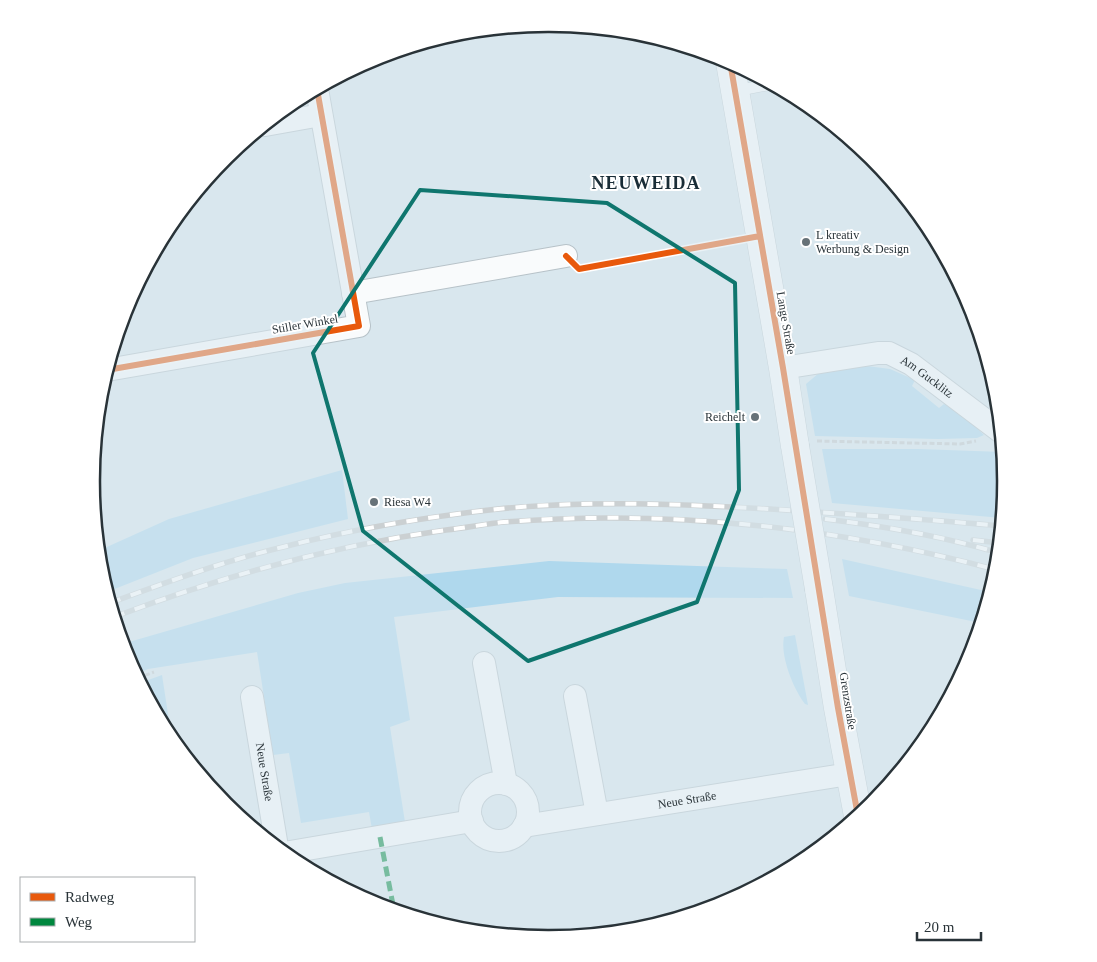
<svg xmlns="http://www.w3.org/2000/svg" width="1097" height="962" font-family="'Times New Roman',serif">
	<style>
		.green { fill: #afd8ed }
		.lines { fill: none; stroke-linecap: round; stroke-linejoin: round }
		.service-casing { stroke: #b7c2c8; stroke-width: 12 }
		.minor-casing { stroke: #b7c2c8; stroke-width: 24 }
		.tertiary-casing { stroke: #b7c2c8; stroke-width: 29 }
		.path { stroke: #c4c8ca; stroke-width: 3; stroke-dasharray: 5 2.5; stroke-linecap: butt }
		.service { stroke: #f9fbfc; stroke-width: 11 }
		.minor { stroke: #f9fbfc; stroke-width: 22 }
		.tertiary { stroke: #f9fbfc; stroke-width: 28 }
		.rail-casing { stroke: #cbd0d2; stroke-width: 5.5 }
		.rail { stroke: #fff; stroke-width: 4; stroke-dasharray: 11; stroke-linecap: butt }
		.tertiary-bridge-casing { stroke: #b7c2c8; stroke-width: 29; stroke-linecap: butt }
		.tertiary-bridge { stroke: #f9fbfc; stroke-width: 28 }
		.quiet { stroke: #00873e; stroke-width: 5; stroke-dasharray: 10 5; stroke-linecap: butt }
		.cycleway-casing { stroke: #fff; stroke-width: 9 }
		.cycleway { stroke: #e8590c; stroke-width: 6 }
		.marked { fill: none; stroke: #0f766e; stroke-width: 4; stroke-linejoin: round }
		.poi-dot { fill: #677278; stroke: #fff; stroke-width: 2 }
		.labels { text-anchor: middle; stroke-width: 4; stroke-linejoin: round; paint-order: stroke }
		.poi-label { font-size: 12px; fill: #293338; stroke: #fff; text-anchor: start }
		.street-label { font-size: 12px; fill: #293338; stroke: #fff }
		.district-label { font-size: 18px; font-weight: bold; letter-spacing: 1px; fill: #192d37; stroke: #fff }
		.rim { fill: none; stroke: #293338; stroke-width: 2.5 }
	</style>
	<rect width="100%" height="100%" fill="#d9e7ee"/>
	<path class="green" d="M867,366L890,369L915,380L912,386L939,408L944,404L964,416L984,435L977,438L938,439L815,436L806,384L819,373L841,369Z
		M822,449H918L1003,452L1006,481L1002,518L832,503Z
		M342,470L348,519L193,558L107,592L100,570L98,551L169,519Z
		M842,559L990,592L981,623L849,596Z
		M549,561L787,569L793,598L558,597L394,617L410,720L390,727L405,822L372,829L369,812L301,823L289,753L273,755L257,652L148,669L136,674L126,656L122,644L298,593L345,583Z
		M795,635L808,705L805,704C793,688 780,656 784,637Z
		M162,675L172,740L140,683Z"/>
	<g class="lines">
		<defs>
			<path id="service" d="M735,91L772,84"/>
			<g id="minor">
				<path d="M265,125L321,115"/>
				<path d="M353,293L566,256"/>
				<path id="s1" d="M783,368L878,353H889L911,364L1001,432"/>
				<path d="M107,370L359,326L317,89"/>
				<path d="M484,663L506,784"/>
				<path d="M575,696L597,814"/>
				<path id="s2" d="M252,697L277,847"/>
				<circle cx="499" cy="812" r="29"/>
				<path id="s3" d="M524,826L849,774"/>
				<path d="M284,853L472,821"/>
			</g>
			<path id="tertiary" d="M730,62L783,368L795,446
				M819,589L838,708L858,816"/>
		</defs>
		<use href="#service" class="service-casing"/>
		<use href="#minor" class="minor-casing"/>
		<use href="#tertiary" class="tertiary-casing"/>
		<path class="path" d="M817,441L960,444L976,441
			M138,678L154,672"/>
		<use href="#service" class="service"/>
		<use href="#minor" class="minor"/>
		<use href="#tertiary" class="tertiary"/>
		<defs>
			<path id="rail" d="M825,519C883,526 942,536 999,553
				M973,540L1000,543
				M110,603C167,582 224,561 283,547C353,529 426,517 498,509C588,500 680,504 770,509C847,514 924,519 1001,526
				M114,617C222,576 332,546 446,530C465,528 485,524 504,522C672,509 835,527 997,570"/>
		</defs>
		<use href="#rail" class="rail-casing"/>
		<use href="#rail" class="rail"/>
		<defs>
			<path id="tertiary-bridge" d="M795,446L819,589"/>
		</defs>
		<use href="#tertiary-bridge" class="tertiary-bridge-casing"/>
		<use href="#tertiary-bridge" class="tertiary-bridge"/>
		<path class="quiet" d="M380,837L394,910"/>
		<defs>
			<path id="cycleway" d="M730,62L783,368L838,708L858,816
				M566,256L579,269L760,236
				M107,370L359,326L317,89"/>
		</defs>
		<use href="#cycleway" class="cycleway-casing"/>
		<use href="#cycleway" class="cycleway"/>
	</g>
	<path d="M0 0H1097V962H0ZM420,190L607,203L735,283L739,490L697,602L528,661L363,531L313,353Z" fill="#d9e7ee" fill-opacity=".55" fill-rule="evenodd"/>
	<path class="marked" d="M420,190L607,203L735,283L739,490L697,602L528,661L363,531L313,353Z"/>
	<g class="poi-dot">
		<circle cx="806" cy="242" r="5"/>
		<circle cx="755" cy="417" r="5"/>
		<circle cx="374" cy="502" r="5"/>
	</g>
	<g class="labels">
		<g class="poi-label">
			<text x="816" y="239">L kreativ<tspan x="816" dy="14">Werbung &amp; Design</tspan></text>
			<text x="745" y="421" text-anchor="end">Reichelt</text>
			<text x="384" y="506">Riesa W4</text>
		</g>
		<g class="street-label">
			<text transform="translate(786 323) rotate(80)" y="4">Lange Straße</text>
			<text transform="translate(305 324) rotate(-10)" y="4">Stiller Winkel</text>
			<text dy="4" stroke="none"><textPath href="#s1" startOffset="152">Am Gucklitz</textPath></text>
			<text transform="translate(848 701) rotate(81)" y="4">Grenzstraße</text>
			<text dy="4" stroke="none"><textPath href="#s2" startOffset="76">Neue Straße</textPath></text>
			<text dy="4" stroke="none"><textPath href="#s3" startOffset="165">Neue Straße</textPath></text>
		</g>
		<g class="district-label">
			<text x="646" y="189">NEUWEIDA</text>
		</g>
	</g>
	<path d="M0 0H1097V962H0ZM548 32H549A448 448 0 0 1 997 480V482A448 448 0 0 1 549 930H548A448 448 0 0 1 100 482V480A448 448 0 0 1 548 32Z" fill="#fff" fill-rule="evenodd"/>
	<path class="rim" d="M548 32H549A448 448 0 0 1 997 480V482A448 448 0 0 1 549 930H548A448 448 0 0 1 100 482V480A448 448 0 0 1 548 32Z"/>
	<rect x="20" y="877" width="175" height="65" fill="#ffffff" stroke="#a9adaf"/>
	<rect x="30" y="893" width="25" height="8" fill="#e8590c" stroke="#a9adaf"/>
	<text x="65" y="902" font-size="15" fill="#293338">Radweg</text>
	<rect x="30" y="918" width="25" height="8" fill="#00873e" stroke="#a9adaf"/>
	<text x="65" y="927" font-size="15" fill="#293338">Weg</text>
	<path d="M917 932v8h64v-8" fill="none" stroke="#293338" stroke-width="2.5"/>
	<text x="924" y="932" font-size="15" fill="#293338" stroke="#ffffff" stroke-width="4" paint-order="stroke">20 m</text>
</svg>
